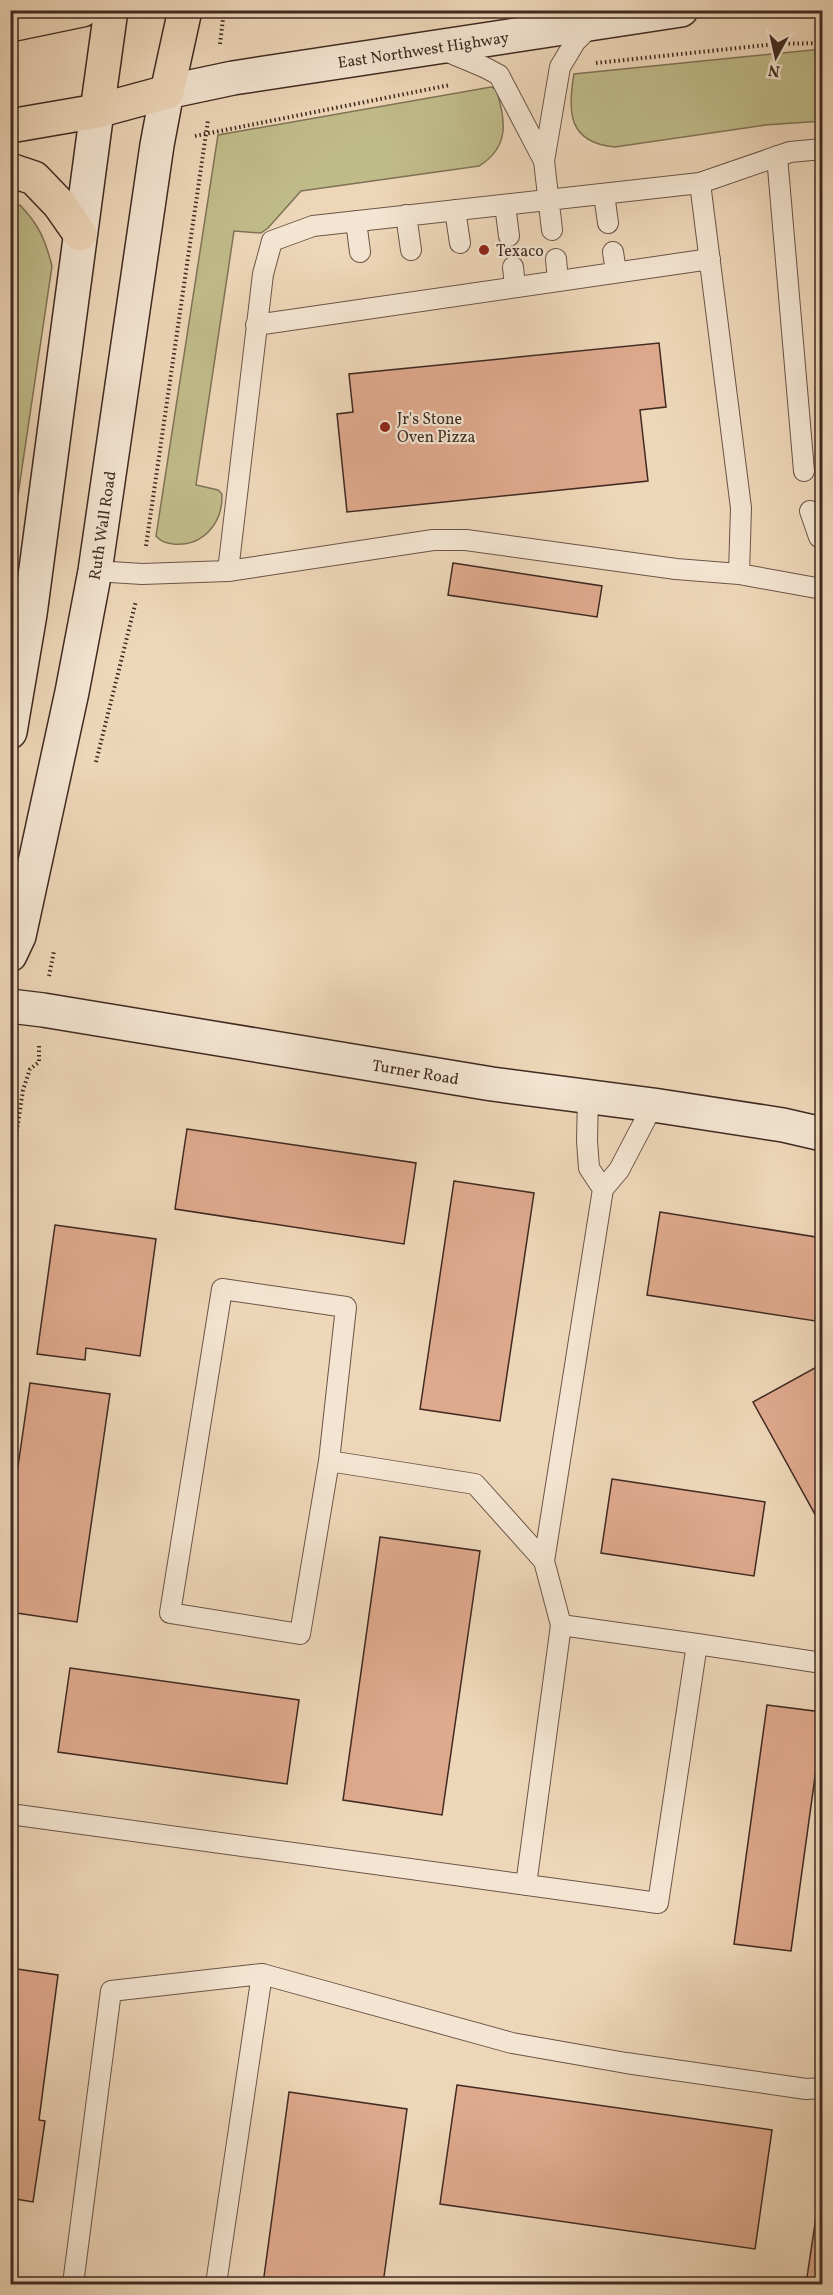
<svg xmlns="http://www.w3.org/2000/svg" width="833" height="2295" font-family="Vollkorn,serif">
	<style>
		.green { fill: #c0bc8a; stroke: #807356; stroke-width: 1.5 }
		.building { fill: #dfa98d; stroke: #3f2a21; stroke-width: 1.5 }
		.lines { fill: none; stroke-linecap: round; stroke-linejoin: round }
		.lane-casing { stroke: #6b5547; stroke-width: 22 }
		.secondary-casing { stroke: #3f2a21; stroke-width: 36 }
		.primary-casing { stroke: #3f2a21; stroke-width: 36 }
		.path { stroke: #3f2a21; stroke-width: 4; stroke-dasharray: 1.5 3; stroke-linecap: butt }
		.lane { stroke: #f4e5d2; stroke-width: 20 }
		.secondary { stroke: #f4e5d2; stroke-width: 33 }
		.primary { stroke: #eed7b9; stroke-width: 33 }
		.poi-dot { fill: #8f2418; stroke: #f4e5d2; stroke-width: 2 }
		.labels { text-anchor: middle; stroke-width: 4.5; stroke-linejoin: round; paint-order: stroke }
		.street-label { font-size: 16px; fill: #3f2a21; stroke: #f4e5d2 }
		.poi-label { font-size: 16px; fill: #3f2a21; stroke: #f4e5d2; text-anchor: start }
	</style>
	<rect width="100%" height="100%" fill="#eed7b9"/>
	<filter id="stains"><feTurbulence type="fractalNoise" baseFrequency=".00333" numOctaves="4"/><feColorMatrix values="0 0 0 0 .2 0 0 0 0 .09 0 0 0 0 .02 0 0 0 .5 -.17"/></filter>
	<radialGradient id="worn" r=".72"><stop offset=".6" stop-color="#630" stop-opacity="0"/><stop offset="1" stop-color="#630" stop-opacity=".3"/></radialGradient>
	<path class="green" d="M822,49V121L765,125L615,147C569,143 567,113 574,74Z
		M491,87L496,89C506,120 510,147 479,166L301,191L268,228L261,233L234,231L196,485L218,490L222,494C223,523 203,547 173,544C166,543 161,542 156,536L218,135Z
		M20,205C39,225 45,239 52,266L11,542L10,207Z"/>
	<path class="building" d="M659,343L666,407L640,410L648,481L347,512L337,414L353,412L349,374Z
		M453,563L602,586L597,617L448,595Z
		M187,1129L416,1163L404,1244L175,1209Z
		M454,1181L534,1193L500,1421L420,1409Z
		M660,1212L822,1238V1322L647,1295Z
		M55,1225L156,1239L140,1356L86,1348L85,1360L37,1354Z
		M822,1364V1527L753,1402Z
		M30,1383L110,1394L77,1622L10,1612V1522Z
		M612,1479L765,1502L754,1576L601,1553Z
		M380,1537L480,1551L442,1815L343,1800Z
		M70,1668L299,1700L287,1784L58,1752Z
		M767,1705L822,1712V1726L791,1951L734,1944Z
		M10,1968L58,1975L39,2120L45,2121L33,2202L10,2198Z
		M457,2085L772,2130L755,2249L440,2204Z
		M289,2092L407,2109L383,2284H263Z
		M822,2177V2284H806Z"/>
	<g class="lines">
		<defs>
			<path id="lane" d="M441,49L484,67L499,75L544,161
				M777,156L804,471
				M604,194L608,223
				M505,205L509,236
				M455,210L460,243
				M406,215L411,250
				M356,221L360,252
				M552,230L544,161L560,67L575,42L592,25
				M613,252L616,272
				M556,259L558,281
				M513,267L515,287
				M256,325L710,259
				M810,511L819,537L822,539
				M95,571L142,574L228,571L433,540H466L676,569L739,574L741,508L700,183
				M228,571L263,274L272,241L313,226L700,183L790,152L822,149
				M739,574L822,589
				M588,1097L587,1141L589,1168L603,1189
				M329,1461L300,1634L170,1613L222,1289L346,1307L329,1461L475,1484L544,1561
				M561,1625L544,1561L603,1189L619,1170L653,1105
				M697,1644L822,1663
				M10,1814L658,1903L697,1644L561,1625L526,1885
				M73,2284L111,1991L262,1974L512,2043L626,2063L806,2089L822,2088
				M216,2284L262,1974"/>
			<g id="secondary">
				<path d="M10,732L30,614L97,111"/>
				<path id="s1" d="M10,955L19,936L72,692L95,571L157,145L167,92L233,78L681,10"/>
				<path id="s2" d="M10,1006L43,1010L492,1084L653,1105L783,1125L822,1134"/>
			</g>
			<path id="primary" d="M10,25L82,10
				M97,111L111,10
				M10,126L97,111L167,92L185,10
				M10,170L34,178L59,204L80,234"/>
		</defs>
		<use href="#lane" class="lane-casing"/>
		<use href="#secondary" class="secondary-casing"/>
		<use href="#primary" class="primary-casing"/>
		<path class="path" d="M220,44L224,10
			M596,63L776,44L822,43
			M195,136L450,85
			M146,546L208,120
			M96,762L136,601
			M49,976L54,951
			M10,1176L23,1090L30,1069L39,1062V1046"/>
		<use href="#lane" class="lane"/>
		<use href="#secondary" class="secondary"/>
		<use href="#primary" class="primary"/>
	</g>
	<g class="poi-dot">
		<circle cx="484" cy="250" r="6"/>
		<circle cx="385" cy="427" r="6"/>
	</g>
	<g class="labels">
		<g class="street-label">
			<text dy="6" stroke="none"><textPath href="#s1" startOffset="1138">East Northwest Highway</textPath></text>
			<text dy="6" stroke="none"><textPath href="#s1" startOffset="440">Ruth Wall Road</textPath></text>
			<text dy="6" stroke="none"><textPath href="#s2" startOffset="411">Turner Road</textPath></text>
		</g>
		<g class="poi-label">
			<text x="496" y="256">Texaco</text>
			<text x="397" y="424">Jr's Stone<tspan x="397" dy="18">Oven Pizza</tspan></text>
		</g>
	</g>
	<rect width="833" height="2295" fill="none" stroke="#eed7b9" stroke-width="36"/>
	<rect x="12" y="12" width="809" height="2271" fill="none" stroke="#3f2a21" stroke-width="3"/>
	<rect x="18" y="18" width="797" height="2259" fill="none" stroke="#3f2a21" stroke-width="1.5"/>
	<g transform="translate(776 57) rotate(188)" stroke="#f4e5d2" stroke-width="4.5" paint-order="stroke">
	<path d="M0-4.5L10 22L0 15L-10 22Z" fill="#3f2a21"/>
	<text y="-9" font-size="16" font-weight="bold" text-anchor="middle" fill="#3f2a21">N</text>
	</g>
	<rect width="100%" height="100%" filter="url(#stains)"/>
	<rect width="100%" height="100%" fill="url(#worn)"/>
</svg>
